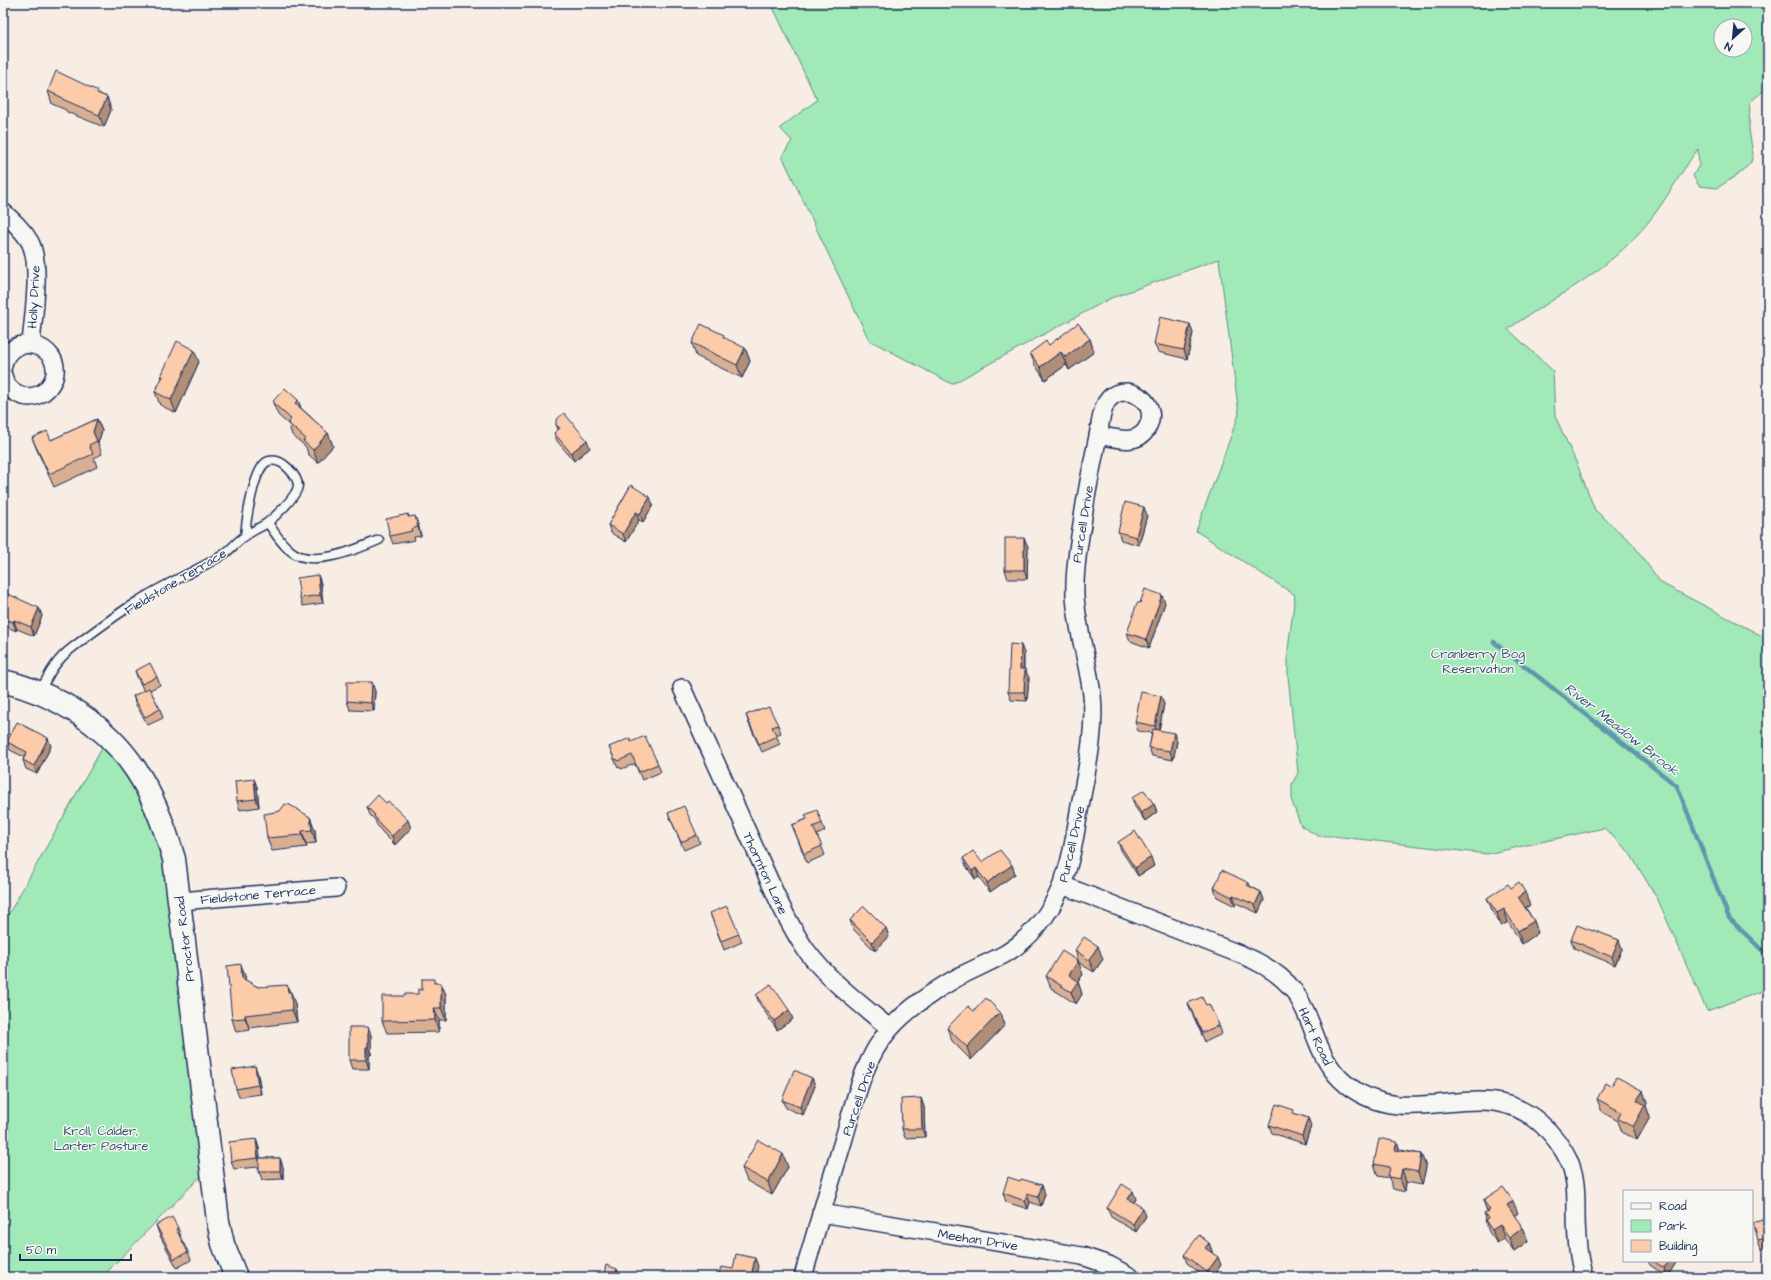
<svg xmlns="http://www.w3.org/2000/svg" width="1771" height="1280" font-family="'Architects Daughter',sans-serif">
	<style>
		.green { fill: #a1e9b6; stroke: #5e8c8a; fill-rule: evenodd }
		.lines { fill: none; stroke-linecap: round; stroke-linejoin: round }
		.stream { stroke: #5f97ae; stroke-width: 4.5 }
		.service-casing { stroke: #1b2f5e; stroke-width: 11 }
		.minor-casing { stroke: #1b2f5e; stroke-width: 20 }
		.secondary-casing { stroke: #1b2f5e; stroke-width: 25 }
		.service { stroke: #f6f6f2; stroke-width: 8 }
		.minor { stroke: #f6f6f2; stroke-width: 17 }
		.secondary { stroke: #f6f6f2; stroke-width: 22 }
		.wall { fill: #d8af92; stroke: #1b2f5e }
		.shaded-wall { fill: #b08e77; stroke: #1b2f5e }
		.building { fill: #fbcbaa; stroke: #1b2f5e }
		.labels { text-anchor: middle; stroke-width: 3; stroke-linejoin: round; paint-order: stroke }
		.street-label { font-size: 13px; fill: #1b2f5e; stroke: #f6f6f2 }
		.park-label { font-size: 13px; fill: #365470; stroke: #f6f6f2 }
		.water-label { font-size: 14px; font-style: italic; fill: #375a80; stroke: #f6f6f2 }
	</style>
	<rect width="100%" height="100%" fill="#f7ede4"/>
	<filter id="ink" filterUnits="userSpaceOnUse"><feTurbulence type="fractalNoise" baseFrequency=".025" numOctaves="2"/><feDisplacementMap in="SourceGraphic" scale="8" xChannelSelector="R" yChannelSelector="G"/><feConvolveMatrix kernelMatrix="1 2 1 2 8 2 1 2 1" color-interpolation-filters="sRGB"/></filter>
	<g filter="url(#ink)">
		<path class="green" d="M771,3H1768V87L1750,102L1749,129L1753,155L1751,162L1742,172L1717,188L1699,186L1693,176L1699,165L1698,149C1677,177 1662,209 1638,234C1601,275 1553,298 1508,329L1553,371L1555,416L1577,464L1595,510L1632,543L1661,583L1768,639V989L1707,1011L1658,900L1629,852L1604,828L1487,854L1333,836H1318L1301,826L1292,802V784L1298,773L1288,676V649L1295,595L1196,531L1239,414L1219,259L1111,298L952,384L869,340L782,156L792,141L780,128L817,100ZM1721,26H1745V50H1721Z
			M105,743L128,774L149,811L169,864L203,1174L102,1277H3V924Z"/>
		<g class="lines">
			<path class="stream" d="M1494,642L1677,786L1729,918L1768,956"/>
			<defs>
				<path id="service" d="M268,523C275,533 281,544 291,551C312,569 357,549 379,540
					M40,691C49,674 56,660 72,648C93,632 116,615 138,601C165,584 194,572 221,556C230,551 236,542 244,537C251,531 260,528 267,523C276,516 297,496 298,486C298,479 292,472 288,468C283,463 276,459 269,461C254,464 246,522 245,536"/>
				<path id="minor" d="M3,212C13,221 23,230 30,242C42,266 33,317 31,344
					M3,366C8,330 64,343 54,378C51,385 47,391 40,394C25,402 6,391 3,375
					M682,688L780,904C788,920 796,936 806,950C829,981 861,1004 890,1029
					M1062,885L1242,955C1262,963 1281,974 1294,991C1316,1021 1315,1060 1347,1085C1412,1135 1479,1071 1539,1122C1552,1133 1563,1148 1570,1163C1576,1178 1576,1195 1576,1211C1576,1233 1577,1256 1584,1277
					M180,901L336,888
					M821,1213L1082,1256L1109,1265L1131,1277
					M803,1277C816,1230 830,1184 844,1138C855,1101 863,1060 889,1030C906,1010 936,989 960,976C974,969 990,962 1005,954C1030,939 1050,914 1061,887C1071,863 1075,836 1079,811C1086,773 1096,733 1092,695C1088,662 1077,629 1075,596C1074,572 1078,547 1082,524C1086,494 1092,465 1098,436C1100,426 1101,412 1106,403C1121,378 1161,400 1148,426C1139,447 1115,438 1098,435"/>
				<path id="secondary" d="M3,681C56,694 105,723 136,770C154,797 165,828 174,859L218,1221L223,1244L236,1277"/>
			</defs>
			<use href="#service" class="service-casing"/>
			<use href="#minor" class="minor-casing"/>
			<use href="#secondary" class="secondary-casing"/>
			<use href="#service" class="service"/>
			<use href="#minor" class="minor"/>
			<use href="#secondary" class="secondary"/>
		</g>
		<path class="wall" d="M48,91L100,94L107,97L111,110L104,127L67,112L66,110L52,104Z
			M1193,333L1187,359L1158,352L1154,344Z
			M1090,339L1094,352L1069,370L1066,365L1045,380L1035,365L1030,353L1049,345Z
			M692,343L745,348L750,361L742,378L696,356Z
			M199,362L176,413L160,405L155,392L162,378L161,376Z
			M298,400L301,408L328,433L333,446L318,463L308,454L306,447L292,435L289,425L278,415L273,403Z
			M97,419L102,431L98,443L102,454L94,458L97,467L54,487L37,450L32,438L51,440Z
			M556,425L590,448L574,461L557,441L554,433L558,429Z
			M631,485L653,505L643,522L639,520L626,542L611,533L608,525Z
			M408,514L409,517L418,524L421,536L414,537L415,540L393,544L390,536Z
			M1147,515L1139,545L1121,540L1118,532Z
			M1024,538L1028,547L1027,579H1008L1005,570Z
			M318,575L321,584L323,603L303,606L300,598Z
			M1140,603H1165L1149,648L1130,641L1127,633Z
			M3,604L39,608L42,616L34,636L17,629L16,631L3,625Z
			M1024,653V669L1029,678L1027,701L1011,700L1008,692Z
			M135,671L157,677L160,685L150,690L160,709L163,718L148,725L136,705L133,696L144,691L138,679Z
			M375,691L374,711L350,710L347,701Z
			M1164,704L1159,731L1177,742L1173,760L1152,756L1149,748L1152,733L1138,731L1135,722Z
			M764,709L778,725L781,733L776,735L780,744L762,752L749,724L746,715Z
			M7,742L51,746L37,774L26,769L23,760L24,757L10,750Z
			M631,742L658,764L661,772L642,780L635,764L621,769L620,767L618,768L609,747Z
			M254,779L257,787L259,807L240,810L237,801Z
			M1132,798L1154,804L1157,812L1145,821L1135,807Z
			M367,807L411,828L395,845L383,833L377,825L375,820L370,815Z
			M280,811L310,817L315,830L316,843L306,844L307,847L272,851L267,838Z
			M668,813L697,835L700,843L684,850Z
			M807,819L822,823L825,831L817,835L825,855L807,863L792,825Z
			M1118,842L1154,866L1138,876L1121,850Z
			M963,858L982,862L1012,865L1015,874L990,892L979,877L975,879L966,866Z
			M1249,883L1250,886L1261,892L1264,900L1258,913L1236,903L1235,906L1217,897L1214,888Z
			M1511,888L1530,905L1526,908L1534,921L1538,933L1522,944L1508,922L1501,926L1492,910L1487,898Z
			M710,913L739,934L742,942L724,950Z
			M850,920L886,928L889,937L875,951L853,929Z
			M1593,931L1619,940L1622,949L1615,965L1574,948L1571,940Z
			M1075,950L1103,959L1094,972L1079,963Z
			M1083,974L1078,982L1082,994L1076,1004L1051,988L1046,976Z
			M245,976V980L258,987L290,992L295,1004L297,1022L249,1028L250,1030L236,1032L232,1019Z
			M435,983H441L446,995V1020H439V1032L387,1033L382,1021L418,994L422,990Z
			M756,995L793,1019L777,1030L759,1003Z
			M1188,1003L1206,1005L1219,1025L1222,1034L1205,1042L1191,1011Z
			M974,1011L1000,1012L1005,1025L971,1060L952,1041L947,1028Z
			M371,1035V1055H369V1069H352L349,1060Z
			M258,1074L261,1094L239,1097L236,1089Z
			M812,1078L815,1086L803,1115L786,1108L782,1100Z
			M1611,1086L1643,1091L1647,1103L1646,1106L1650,1117L1637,1140L1622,1132L1618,1121L1602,1112L1597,1099Z
			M921,1098L924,1107L925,1137L905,1138L902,1129Z
			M1296,1114L1308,1118L1311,1126L1305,1144L1272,1133L1269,1125Z
			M256,1139L259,1148L260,1158H280L283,1167V1179L262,1180L259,1171V1167L234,1169L231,1161Z
			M1397,1142L1400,1150L1421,1154L1426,1167L1422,1185L1406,1182L1405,1192L1393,1189L1389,1178L1378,1176L1374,1164Z
			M788,1167L772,1195L747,1181L742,1168Z
			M1003,1193L1045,1194L1041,1206L1030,1202L1028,1209L1006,1202Z
			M1136,1199L1134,1203L1146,1216L1136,1232L1111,1217L1107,1208Z
			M1483,1200L1518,1213L1514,1216L1523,1228L1528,1241L1514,1251L1504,1238L1497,1243L1489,1232L1485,1220L1486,1219L1484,1213L1487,1212Z
			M1768,1218V1247L1761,1249L1758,1240Z
			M156,1225L178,1228L181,1237H180L188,1252L191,1260L177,1268L159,1234Z
			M1209,1243L1212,1251V1252L1221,1265L1212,1277H1205L1187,1263L1184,1255Z
			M1648,1261H1677L1667,1277L1650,1265Z"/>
		<path class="shaded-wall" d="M107,97L111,110L104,127L99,115Z
			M1190,324L1193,333L1187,359L1184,350Z
			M1090,339L1094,352L1069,370L1065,357Z
			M745,348L750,361L742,378L737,365Z
			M194,350L199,362L176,413L171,400Z
			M1061,352L1066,365L1045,380L1040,367Z
			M298,400L302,412L295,403Z
			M97,419L102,431L98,443L93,432Z
			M328,433L333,446L318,463L313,450Z
			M587,440L590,448L574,461L571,453Z
			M650,497L653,505L643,522L640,514Z
			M1144,507L1147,515L1139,545L1136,537Z
			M636,512L639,520L626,542L623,534Z
			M415,516L418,524L421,536L418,527Z
			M1024,538L1028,547L1027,579L1024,570Z
			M318,575L321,584L323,603L320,595Z
			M1162,595L1165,603L1149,648L1146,639Z
			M39,608L42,616L34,636L31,627Z
			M14,620L17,629L16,631L13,622Z
			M1021,645L1024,653L1023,677L1020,669Z
			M1025,669L1029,678L1027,701L1024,692Z
			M372,682L375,691L374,711L371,703Z
			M1161,696L1164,704L1158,735L1155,726Z
			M1174,733L1177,742L1173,760L1170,751Z
			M48,738L51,746L37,774L34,766Z
			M254,779L257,787L259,807L256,799Z
			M1154,804L1157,812L1145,821L1141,813Z
			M310,817L315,830L316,843L312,830Z
			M408,820L411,828L395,845L392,836Z
			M302,831L306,844L307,847L302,835Z
			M1151,857L1154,866L1138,876L1135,868Z
			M1012,865L1015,874L990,892L987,883Z
			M976,868L979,877L975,879L972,871Z
			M1261,892L1264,900L1258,913L1255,905Z
			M1525,892L1530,905L1523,909L1518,897Z
			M1233,895L1236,903L1235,906L1232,897Z
			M1504,909L1508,922L1501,926L1497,913Z
			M1534,921L1538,933L1522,944L1518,931Z
			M886,928L889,937L875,951L872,942Z
			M1619,940L1622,949L1615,965L1612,957Z
			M1098,946L1103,959L1094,972L1089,960Z
			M1078,961L1083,974L1078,982L1082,994L1076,1004L1071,992L1069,975Z
			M241,964L245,976L247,991L242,978Z
			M441,983L446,995V1020L441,1008Z
			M287,985L291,995V992L295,1004L297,1022L292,1010L288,992Z
			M434,1008L439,1020V1032L435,1020Z
			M789,1010L793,1019L777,1030L774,1021Z
			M1000,1012L1005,1025L971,1060L967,1047Z
			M245,1015L249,1028L250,1030L245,1018Z
			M368,1027L371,1035V1055L368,1047Z
			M366,1047L369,1055V1069L366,1060Z
			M255,1066L258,1074L261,1094L258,1085Z
			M812,1078L815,1086L803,1115L800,1107Z
			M1643,1091L1647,1103L1646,1106L1650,1117L1637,1140L1633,1127L1637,1100Z
			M921,1098L924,1107L925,1137L922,1129Z
			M1308,1118L1311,1126L1305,1144L1302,1136Z
			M256,1139L259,1148L261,1167L258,1158Z
			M1397,1142L1401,1154L1395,1150Z
			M783,1154L788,1167L772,1195L768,1182Z
			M1421,1154L1426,1167L1422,1185L1418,1172Z
			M280,1158L283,1167V1179L280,1171Z
			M1402,1169L1406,1182L1405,1192L1400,1179Z
			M1042,1185L1045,1194L1041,1206L1038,1197Z
			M1133,1191L1136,1199L1131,1207L1128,1199Z
			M1027,1194L1030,1202L1028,1209L1025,1201Z
			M1513,1201L1518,1213L1511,1218L1507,1205Z
			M1143,1208L1146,1216L1136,1232L1133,1224Z
			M1500,1225L1504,1238L1497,1243L1492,1230Z
			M1523,1228L1528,1241L1514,1251L1509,1238Z
			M1209,1243L1212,1251L1209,1256L1205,1248Z
			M1218,1257L1221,1265L1212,1277H1209L1207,1272Z
			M755,1258L758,1266L756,1277H751Z
			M1669,1261H1677L1667,1277L1664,1268Z
			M617,1269L619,1273L618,1277H615Z"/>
		<path class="building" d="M56,71L98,91L97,93L107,97L99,115L62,99L63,98L48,91Z
			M1160,317L1190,324L1184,350L1154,344Z
			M1078,323L1090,339L1065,357L1061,352L1040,367L1030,353L1046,341L1049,345Z
			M701,324L724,335L723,337L745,348L737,365L692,343Z
			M177,341L194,350L171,400L155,392L163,376H161Z
			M285,388L298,400L295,403L328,433L313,450L303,441L306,439L288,423L291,419L273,403L274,400Z
			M564,413L587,440L571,453L554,433L560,428L556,425V420Z
			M97,419L93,432L97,441L89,445L93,454L49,474L32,438L47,431L51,440Z
			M631,485L650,497L640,514L636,512L623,534L608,525Z
			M1125,502L1144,507L1136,537L1118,532Z
			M408,514V517L415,516L418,527L411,529L412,531L390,536L386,519Z
			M1005,538H1024V570H1005Z
			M318,575L320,595L300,598L297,578Z
			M1145,589L1162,595L1146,639L1127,633L1137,603H1140Z
			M8,594L39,608L31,627L14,620L13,622L3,618V604Z
			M1010,644L1021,645L1020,669H1025L1024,692H1008Z
			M150,663L157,677L142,684L135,671Z
			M347,682H372L371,703L347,701Z
			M149,688L160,709L145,717L133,696Z
			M1141,692L1161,696L1155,726L1135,722Z
			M769,707L778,725L772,727L777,736L759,744L746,715L763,708L764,709Z
			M17,722L48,738L34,766L23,760L27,752L7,742Z
			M1153,729L1174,733L1170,751L1149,748Z
			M645,736L658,764L639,772L632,755L618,761L617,759L615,760L609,747L630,738L631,742Z
			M254,779L256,799L237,801L235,781Z
			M1144,790L1154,804L1141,813L1132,798Z
			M378,795L386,803L388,801L408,820L392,836L380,824L374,816L375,815L367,807Z
			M285,804L290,805L310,817L312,830L302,831V835L267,838L264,814L280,811Z
			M684,806L697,835L681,842L668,813Z
			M817,810L822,823L813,827L822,846L804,854L792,825L807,819L805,815Z
			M1135,831L1151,857L1135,868L1118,842Z
			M1000,850L1012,865L987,883L976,868L972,871L963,858L973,851L982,862Z
			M1222,870L1249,883L1247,885L1261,892L1255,905L1233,895L1232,897L1214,888Z
			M1519,882L1525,892L1518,897L1534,921L1518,931L1504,909L1497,913L1487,898L1508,884L1511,888Z
			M727,906L739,934L721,941L710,913Z
			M864,906L886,928L872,942L850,920Z
			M1577,925L1593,931V930L1619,940L1612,957L1571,940Z
			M1084,937L1098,946L1089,960L1075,950Z
			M1062,951L1078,961L1069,975L1078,981L1071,992L1046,976Z
			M241,964L242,978L258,987L287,985L288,992H291L292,1010L245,1015V1018L232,1019L227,966Z
			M422,979H434V983H441V1008H434L435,1020L382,1021V996H405V994H418V989L422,990Z
			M771,984L789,1010L774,1021L756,995Z
			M1202,997L1206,1005L1209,1004L1219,1025L1202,1033L1188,1003Z
			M986,998L1000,1012L967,1047L947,1028L968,1006L974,1011Z
			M349,1027H368V1047H366V1060H349Z
			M255,1066L258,1085L236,1089L232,1070Z
			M794,1070L812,1078L800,1107L782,1100Z
			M1617,1077L1643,1091L1637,1100L1645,1105L1633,1127L1618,1119L1621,1112L1597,1099L1606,1083L1611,1086Z
			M921,1098L922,1129H902L901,1099Z
			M1276,1104L1294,1110L1293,1113L1308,1118L1302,1136L1269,1125Z
			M1379,1138L1397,1142L1395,1150L1421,1154L1418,1172L1402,1169L1400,1179L1388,1177L1390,1167L1374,1164Z
			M256,1139L258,1158L231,1161L229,1142Z
			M758,1140L783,1154L768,1182L742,1168Z
			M259,1158H280V1171H259Z
			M1008,1177L1020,1181L1021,1179L1042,1185L1038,1197L1027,1194L1025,1201L1003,1193Z
			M1122,1184L1133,1191L1128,1199L1143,1208L1133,1224L1107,1208Z
			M1503,1187L1513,1201L1507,1205L1523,1228L1509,1238L1500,1225L1492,1230L1485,1220L1488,1218L1484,1213L1490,1210L1483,1200Z
			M172,1217L178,1228L176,1229L188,1252L174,1259L156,1225Z
			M1768,1218V1238L1758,1240L1753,1223Z
			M1199,1235L1209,1243L1205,1248L1218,1257L1207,1272L1184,1255Z
			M736,1254L755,1258L751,1277H718L721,1267L733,1269Z
			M1653,1261H1669L1664,1268Z
			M606,1265L617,1269L615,1277H603Z
			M194,1273L198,1277H189Z
			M983,1274L987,1277H980Z"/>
	</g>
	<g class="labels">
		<g class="street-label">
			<text transform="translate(33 297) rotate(-87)" y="5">Holly Drive</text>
			<text transform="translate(1082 524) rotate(-81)" y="5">Purcell Drive</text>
			<text transform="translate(175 581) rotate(-31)" y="5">Fieldstone Terrace</text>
			<text transform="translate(1071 844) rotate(-77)" y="5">Purcell Drive</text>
			<text transform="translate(766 873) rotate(65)" y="5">Thornton Lane</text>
			<text transform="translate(258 894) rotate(-5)" y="5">Fieldstone Terrace</text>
			<text transform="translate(184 939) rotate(-97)" y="5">Proctor Road</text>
			<text transform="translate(1316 1036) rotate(65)" y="5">Hart Road</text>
			<text transform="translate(858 1098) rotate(-71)" y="5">Purcell Drive</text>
			<text transform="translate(978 1239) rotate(9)" y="5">Meehan Drive</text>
		</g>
		<g class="park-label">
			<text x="1478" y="658">Cranberry Bog<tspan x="1478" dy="15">Reservation</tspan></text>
			<text x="101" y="1135">Kroll, Calder,<tspan x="101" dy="15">Larter Pasture</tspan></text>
		</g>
		<g class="water-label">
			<text transform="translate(1622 729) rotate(38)" y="5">River Meadow Brook</text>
		</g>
	</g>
	<rect width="1771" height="1280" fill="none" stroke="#f6f6f2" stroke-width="16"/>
	<rect x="8" y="8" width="1755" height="1264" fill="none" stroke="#1b2f5e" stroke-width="1.5" filter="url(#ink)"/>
	<rect x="1623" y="1190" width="130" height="72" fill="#f6f6f2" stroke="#9ea6b7"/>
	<rect x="1631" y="1203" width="20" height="6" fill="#f6f6f2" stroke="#9ea6b7"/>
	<text x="1659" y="1210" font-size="12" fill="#1b2f5e">Road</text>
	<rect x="1631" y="1220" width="20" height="12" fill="#a1e9b6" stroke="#9ea6b7"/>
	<text x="1659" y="1230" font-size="12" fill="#1b2f5e">Park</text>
	<rect x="1631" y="1240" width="20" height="12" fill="#fbcbaa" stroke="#9ea6b7"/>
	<text x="1659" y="1250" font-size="12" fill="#1b2f5e">Building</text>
	<g transform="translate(1733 38) rotate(207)"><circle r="19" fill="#f6f6f2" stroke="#9ea6b7"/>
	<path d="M0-3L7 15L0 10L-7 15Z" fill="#1b2f5e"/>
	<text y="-6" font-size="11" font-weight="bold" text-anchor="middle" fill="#1b2f5e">N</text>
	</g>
	<path d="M20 1254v6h111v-6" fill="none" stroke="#1b2f5e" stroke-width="2"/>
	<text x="26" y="1254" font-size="12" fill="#1b2f5e" stroke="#f6f6f2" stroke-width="3" paint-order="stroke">50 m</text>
</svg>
